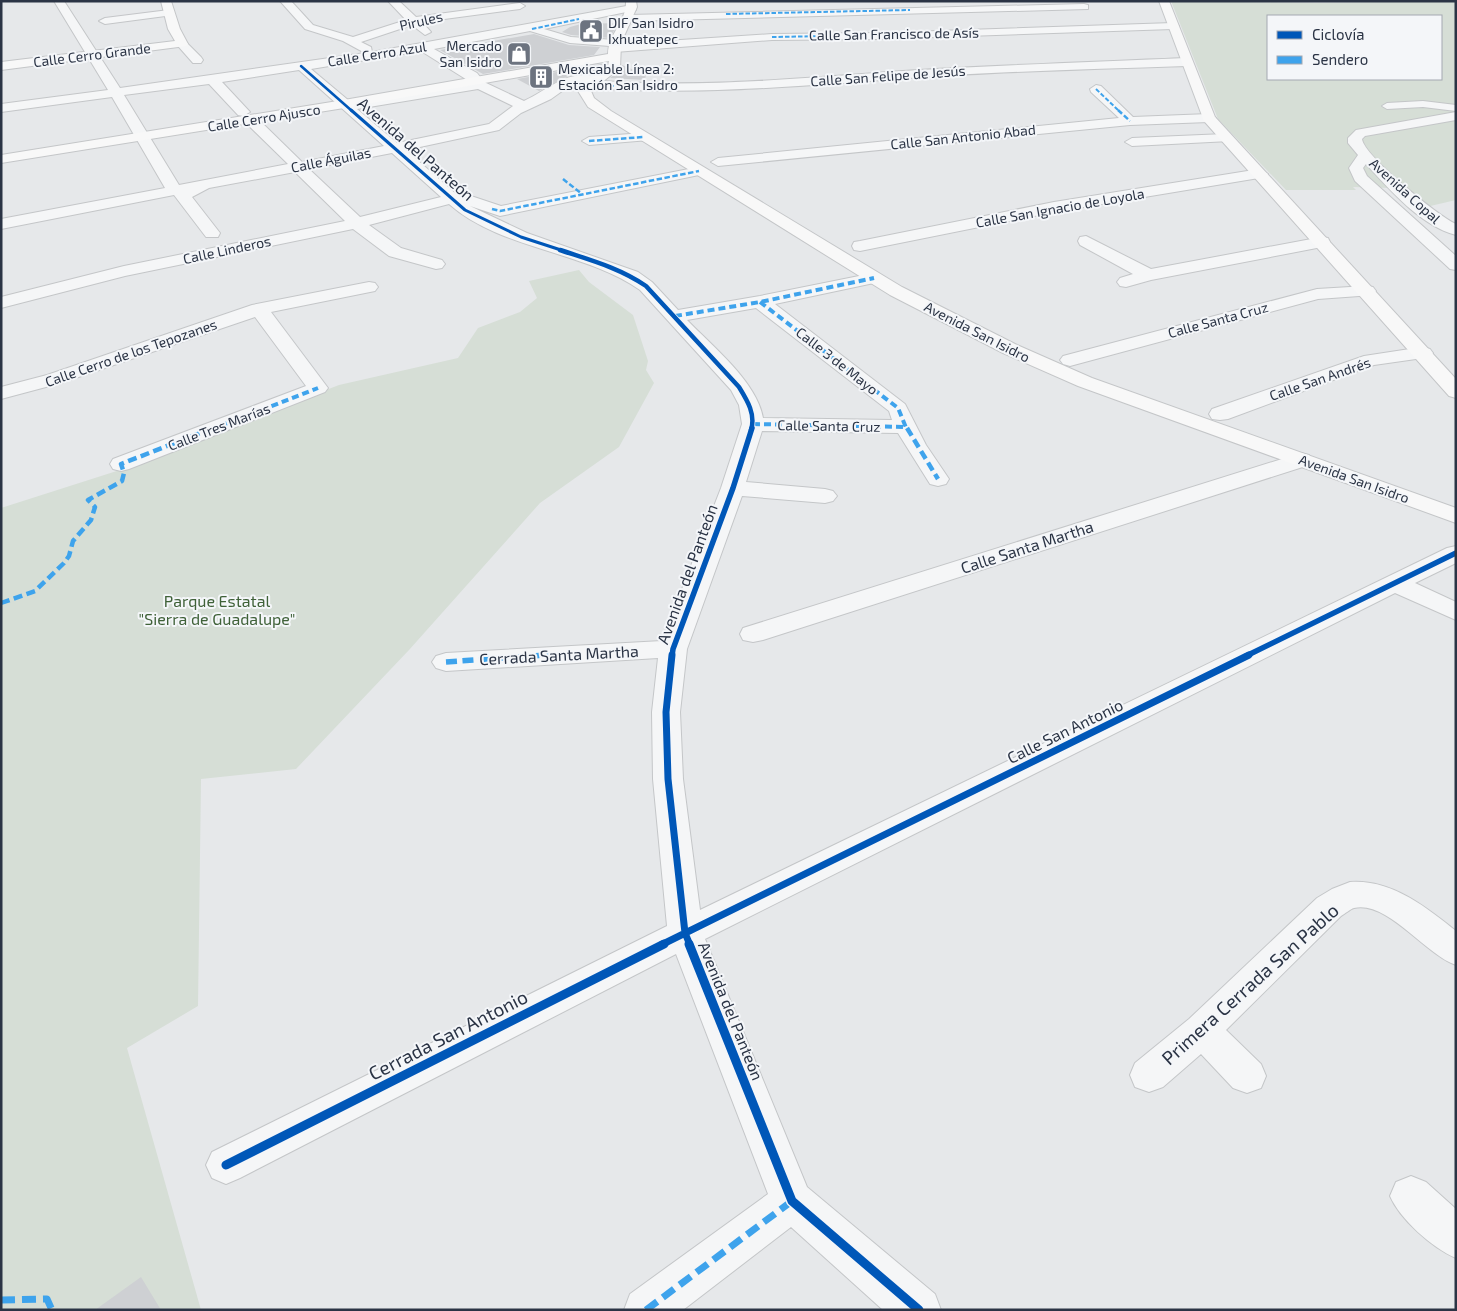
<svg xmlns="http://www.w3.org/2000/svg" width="1457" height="1311" font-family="'Exo 2',sans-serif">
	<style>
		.green { fill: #d6ded6; fill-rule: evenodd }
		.building { fill: #ced0d3 }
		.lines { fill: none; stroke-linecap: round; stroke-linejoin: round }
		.lane-casing { stroke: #c4c6c8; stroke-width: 2 }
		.street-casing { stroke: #c4c6c8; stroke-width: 2 }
		.secondary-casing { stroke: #c4c6c8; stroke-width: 2 }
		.lane { fill: #f5f6f7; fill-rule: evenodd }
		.street { fill: #f5f6f7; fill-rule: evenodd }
		.secondary { fill: #f8f8f8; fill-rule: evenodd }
		.quiet-far5 { stroke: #3ea3ec; stroke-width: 2; stroke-dasharray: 4.5 2; stroke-linecap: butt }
		.quiet-far4 { stroke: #3ea3ec; stroke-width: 2.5; stroke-dasharray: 5.5 2.5; stroke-linecap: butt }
		.quiet-far3 { stroke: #3ea3ec; stroke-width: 4; stroke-dasharray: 7 4; stroke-linecap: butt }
		.quiet-far2 { stroke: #3ea3ec; stroke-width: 4.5; stroke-dasharray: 9 4.5; stroke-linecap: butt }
		.quiet-far1 { stroke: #3ea3ec; stroke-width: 5.5; stroke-dasharray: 11 5.5; stroke-linecap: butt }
		.quiet { stroke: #3ea3ec; stroke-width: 7; stroke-dasharray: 14 7; stroke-linecap: butt }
		.cycleway-far5-casing { stroke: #f4f6f9; stroke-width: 4 }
		.cycleway-far4-casing { stroke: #f4f6f9; stroke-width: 5 }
		.cycleway-far3-casing { stroke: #f4f6f9; stroke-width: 6 }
		.cycleway-far2-casing { stroke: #f4f6f9; stroke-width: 8 }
		.cycleway-far1-casing { stroke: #f4f6f9; stroke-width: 10 }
		.cycleway-casing { stroke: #f4f6f9; stroke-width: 12 }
		.cycleway-far5 { stroke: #0057b8; stroke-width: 2.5 }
		.cycleway-far4 { stroke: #0057b8; stroke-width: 3 }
		.cycleway-far3 { stroke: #0057b8; stroke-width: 4.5 }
		.cycleway-far2 { stroke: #0057b8; stroke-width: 5.5 }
		.cycleway-far1 { stroke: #0057b8; stroke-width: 7 }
		.cycleway { stroke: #0057b8; stroke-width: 9 }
		.labels { text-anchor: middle; stroke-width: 4; stroke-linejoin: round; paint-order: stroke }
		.far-street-label { font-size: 14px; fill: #2b3445; stroke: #f4f6f9 }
		.far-poi-label { font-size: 14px; fill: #2b3445; stroke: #f4f6f9; text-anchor: start }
		.street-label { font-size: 16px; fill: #2b3445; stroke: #f4f6f9 }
		.park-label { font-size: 16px; fill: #3f6138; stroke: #f4f6f9 }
		.near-street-label { font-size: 19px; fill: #2b3445; stroke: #f4f6f9 }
	</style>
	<rect width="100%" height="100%" fill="#e6e8ea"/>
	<path class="green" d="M1171,1L1316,3L1456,1V200L1426,207L1391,188L1353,187L1356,190H1286L1218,119ZM1268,16H1441V79H1268Z
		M579,270L589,282L633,315L648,361L646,370L654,383L619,447L540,503L409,650L296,769L201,779L198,1006L127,1048L201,1310H1V508L123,469L339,385L458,358L478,328L520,312L537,298L529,281Z"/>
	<path class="building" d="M618,23L610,38L571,35L562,32L570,27L581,24Z
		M534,34L569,45L600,47L594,55L483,74L440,50Z
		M607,63L593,74L568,76L539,91L517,79Z
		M622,65L646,75L645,80L610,78L621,69Z
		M141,1277L161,1310H95Z"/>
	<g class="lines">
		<defs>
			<path id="lane" d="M1423,101L1456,105V111L1423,107L1387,109L1382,106L1387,103Z"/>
			<path id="street" d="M54,1H64L120,88L365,53L343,41L305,29L280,1H291L313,25L353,37L406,20L388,1H399L416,17L520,3L525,6L520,9L422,22L431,32L425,35L412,25L361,42L371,47L372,52L632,5L636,6V10L544,29L571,37L615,40L619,41L620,44L772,34L879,33L1173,23L1179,26L1173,29L879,39L772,40L615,52L611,50L610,46L570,43L530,31L434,49L477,73L484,82L524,101C552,88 566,69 600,77L602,81C702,88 803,78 903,71C997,65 1092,62 1186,58L1192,62L1186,66C1098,69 1010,71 922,77C812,85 700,96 590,88L584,84H572L551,99L521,113L499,130L406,150L456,194L468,195L501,206L699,167L704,168L706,171L704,174L699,175L500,216L470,206L527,233L638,272L652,282L678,310L760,296L874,273L880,274L883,278L880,282L874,283L775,304L905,404L926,445L949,479L946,484L938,486L930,484L898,433L762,431L746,482L825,489L833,491L837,496L833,501L825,503L742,496L687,649L680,712L683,779L700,910L1447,548L1456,546V563L1415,583L1456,602V620L1395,593L705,939L807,1187L935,1294L941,1310H883L791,1227L683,1310H624L630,1294L768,1194L676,954L240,1178L226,1184L212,1178L206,1165L212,1152L667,926L653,779L652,712L658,658L446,671L436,668L432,662L436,656L446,653L662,641L721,488L742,424L739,405L731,390L640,290C585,251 501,250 449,204L369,225L401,248L442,260L445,264L442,268L436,269L389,256L353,229L125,276L1,308V297L124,266L345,221L295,172L209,188L192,197L220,233L218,237H206L174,195L1,229V219L165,188L112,97L1,112V104L108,90ZM421,51L472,83L366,101L348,100L311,69ZM299,70L384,146L302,162L256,117L251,116L244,120L246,123L288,164L179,185L124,95L209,84L238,115L243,116L250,112L222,82ZM478,89L513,106L489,124L397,143L357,109ZM392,153L441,197L360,217L309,169ZM756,308L889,411L892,420L763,418C757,382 712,346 687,320Z
				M1084,4L1088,5V9L629,21L624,18L629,15Z
				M169,10L174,13L173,15L105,24L99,21L105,18Z
				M182,41L186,42L201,57L203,60L201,63H193L178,46L176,44Z
				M1096,85L1101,86L1133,117L1209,114L1216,118L1209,122L1130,125L718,166L711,162L718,158L1119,118L1091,92L1090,89Z
				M1456,112V120L1365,136L1362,139C1364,156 1438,216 1456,224V235C1421,226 1390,190 1366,164L1363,168L1367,176L1456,256V270L1450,269L1355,181L1349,168L1358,155L1348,143V138L1356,130Z
				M644,133L651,137L649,140L589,145L582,141L589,137Z
				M1225,134L1232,138L1230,141L1132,146L1125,142L1132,138Z
				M1260,169L1268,174L1265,177L1054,212L860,251L854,250L852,246L854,242L860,241L1054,202Z
				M1086,236L1151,269L1322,237L1328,238L1330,242L1328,246L1322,247L1151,280L1126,287L1120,286L1117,282L1120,278L1133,274L1080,245L1078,241L1080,237Z
				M369,282L375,283L378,287L375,291L271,312L328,388L325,392L129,469L121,471L113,469L110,464L113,459L306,386L255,317L61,383L1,399V387L47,375L252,305Z
				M1367,286L1373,287L1376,291L1373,295L1318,299L1070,366L1063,364L1060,360L1063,356L1317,289Z
				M1423,347L1430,349L1433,353L1430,357L1374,365L1228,419L1220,420L1212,419L1209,414L1212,409L1364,356Z
				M1301,453L1309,455L1312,460L1309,465L763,640L753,642L743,640L740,634L743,628Z
				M1350,882C1391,879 1426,907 1456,931V965C1426,955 1387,900 1354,908C1350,909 1345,914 1341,916L1226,1030L1261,1064L1266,1076L1261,1088L1247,1093L1233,1088L1201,1054L1163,1087L1149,1092L1135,1087L1130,1075L1135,1063L1189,1019L1317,898L1332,889Z
				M1411,1176L1426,1182L1456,1209V1258C1432,1248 1400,1219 1390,1196L1396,1182Z"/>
			<path id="secondary" d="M161,1H171L180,29L188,44L186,46L1,70V62L175,41L168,29Z
				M626,1H636L637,7L621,43L620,68L591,91L594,98L611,111L902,287L1017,345L1092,378L1456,508V523L1078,386L1003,353L890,295L588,107L578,91L586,81L608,66L609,61L344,108L1,163V155L344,100L608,54C608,34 627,21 626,1Z
				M1159,1H1169L1215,117L1456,379V398L1449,396L1204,121Z"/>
		</defs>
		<use href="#lane" class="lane-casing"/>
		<use href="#street" class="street-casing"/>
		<use href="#secondary" class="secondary-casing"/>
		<use href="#lane" class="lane"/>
		<use href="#street" class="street"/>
		<use href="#secondary" class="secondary"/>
		<path class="quiet-far5" d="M726,14L910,10
			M532,29L579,19
			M772,37L828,36
			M590,84L615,86
			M1096,89L1119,111"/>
		<path class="quiet-far4" d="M1118,110L1130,121
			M589,141L644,137
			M563,179L582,194
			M492,209L500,211L699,171"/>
		<path class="quiet-far3" d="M760,302L898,408L907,430
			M675,316L760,302L874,278
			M753,424L905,427
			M210,430L318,388"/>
		<path class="quiet-far2" d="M907,428L938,479
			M1,603L35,591L64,563L69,556L73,541L91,520L95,507L88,500L122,481L124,473L121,464L213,428
			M529,656L566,654"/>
		<path class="quiet-far1" d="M446,662L547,655"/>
		<path class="quiet" d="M1,1300L47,1299L52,1310
			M646,1310L792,1201"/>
		<defs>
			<path id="cycleway-far5" d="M301,66L352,111"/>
			<path id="cycleway-far4" d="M351,110L465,210L521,237L564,251"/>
			<path id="cycleway-far3" d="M560,250C590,260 620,268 646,286L739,387C747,400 756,414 751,430"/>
			<path id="cycleway-far2" d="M672,656L673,649L733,488L752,428
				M1246,656L1456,553"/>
			<path id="cycleway-far1" d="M672,655L666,712L668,779L685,933L690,945
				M661,945L1249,655"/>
			<path id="cycleway" d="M689,944L792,1201L919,1310
				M226,1165L664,944"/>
		</defs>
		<use href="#cycleway-far5" class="cycleway-far5-casing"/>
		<use href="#cycleway-far4" class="cycleway-far4-casing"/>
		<use href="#cycleway-far3" class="cycleway-far3-casing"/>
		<use href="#cycleway-far2" class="cycleway-far2-casing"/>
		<use href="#cycleway-far1" class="cycleway-far1-casing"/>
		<use href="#cycleway" class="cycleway-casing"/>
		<use href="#cycleway-far5" class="cycleway-far5"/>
		<use href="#cycleway-far4" class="cycleway-far4"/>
		<use href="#cycleway-far3" class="cycleway-far3"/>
		<use href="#cycleway-far2" class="cycleway-far2"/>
		<use href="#cycleway-far1" class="cycleway-far1"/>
		<use href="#cycleway" class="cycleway"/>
	</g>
	<defs>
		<symbol id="civic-square" viewBox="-11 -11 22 22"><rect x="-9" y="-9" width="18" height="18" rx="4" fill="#6c737f" stroke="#f4f6f9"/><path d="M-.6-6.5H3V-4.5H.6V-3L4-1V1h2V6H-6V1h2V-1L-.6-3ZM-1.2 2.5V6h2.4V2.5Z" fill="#fff"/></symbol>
		<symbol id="shop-square" viewBox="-11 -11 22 22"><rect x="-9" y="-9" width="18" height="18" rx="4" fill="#6c737f" stroke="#f4f6f9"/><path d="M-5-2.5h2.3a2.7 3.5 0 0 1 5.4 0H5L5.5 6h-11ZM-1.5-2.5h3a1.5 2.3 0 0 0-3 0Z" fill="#fff"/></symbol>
		<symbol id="building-square" viewBox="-11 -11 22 22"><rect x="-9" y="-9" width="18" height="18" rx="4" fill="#6c737f" stroke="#f4f6f9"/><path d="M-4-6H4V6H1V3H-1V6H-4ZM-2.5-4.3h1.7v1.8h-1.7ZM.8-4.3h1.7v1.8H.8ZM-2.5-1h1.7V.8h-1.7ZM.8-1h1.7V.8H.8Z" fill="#fff"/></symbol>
	</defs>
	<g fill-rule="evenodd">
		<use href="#civic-square" x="577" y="17" width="28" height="28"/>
		<use href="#shop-square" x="505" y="40" width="28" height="28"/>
		<use href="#building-square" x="527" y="63" width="28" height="28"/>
	</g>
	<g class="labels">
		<g class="far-street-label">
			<text transform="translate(421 21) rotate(-13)" y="5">Pirules</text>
			<text transform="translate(894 34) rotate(-1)" y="5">Calle San Francisco de Asís</text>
			<text transform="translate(377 54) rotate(-9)" y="5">Calle Cerro Azul</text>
			<text transform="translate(92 55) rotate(-7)" y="5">Calle Cerro Grande</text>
			<text transform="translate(888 76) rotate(-4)" y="5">Calle San Felipe de Jesús</text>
			<text transform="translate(264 118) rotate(-9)" y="5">Calle Cerro Ajusco</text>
			<text transform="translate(963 137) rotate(-6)" y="5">Calle San Antonio Abad</text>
			<text transform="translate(331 160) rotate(-11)" y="5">Calle Águilas</text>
			<text transform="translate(1405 191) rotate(42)" y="5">Avenida Copal</text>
			<text transform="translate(1060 208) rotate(-10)" y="5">Calle San Ignacio de Loyola</text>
			<text transform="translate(227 250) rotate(-12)" y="5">Calle Linderos</text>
			<text transform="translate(1218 320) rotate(-15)" y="5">Calle Santa Cruz</text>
			<text transform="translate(977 332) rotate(27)" y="5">Avenida San Isidro</text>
			<text transform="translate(131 353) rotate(-19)" y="5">Calle Cerro de los Tepozanes</text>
			<text transform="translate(837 361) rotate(38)" y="5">Calle 3 de Mayo</text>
			<text transform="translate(1320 379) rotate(-19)" y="5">Calle San Andrés</text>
			<text transform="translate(829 426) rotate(1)" y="5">Calle Santa Cruz</text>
			<text transform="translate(219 427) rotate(-21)" y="5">Calle Tres Marías</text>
			<text transform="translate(1354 479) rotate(20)" y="5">Avenida San Isidro</text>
		</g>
		<g class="far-poi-label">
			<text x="608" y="28">DIF San Isidro<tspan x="608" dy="16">Ixhuatepec</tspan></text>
			<text x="502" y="51" text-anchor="end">Mercado<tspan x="502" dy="16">San Isidro</tspan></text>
			<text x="558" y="74">Mexicable Línea 2:<tspan x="558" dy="16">Estación San Isidro</tspan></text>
		</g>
		<g class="street-label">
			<text transform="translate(416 149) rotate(41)" y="6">Avenida del Panteón</text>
			<text transform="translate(1027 547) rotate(-18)" y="6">Calle Santa Martha</text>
			<text transform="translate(687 574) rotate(-70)" y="6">Avenida del Panteón</text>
			<text transform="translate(559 655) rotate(-3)" y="6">Cerrada Santa Martha</text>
			<text transform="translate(1065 731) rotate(-26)" y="6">Calle San Antonio</text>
			<text transform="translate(731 1011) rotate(68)" y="6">Avenida del Panteón</text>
		</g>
		<g class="park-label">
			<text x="217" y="607">Parque Estatal<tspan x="217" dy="18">"Sierra de Guadalupe"</tspan></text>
		</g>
		<g class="near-street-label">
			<text transform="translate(1250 984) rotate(-42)" y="7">Primera Cerrada San Pablo</text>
			<text transform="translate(448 1035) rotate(-27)" y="7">Cerrada San Antonio</text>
		</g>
	</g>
	<rect width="1457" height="1311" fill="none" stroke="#2b3445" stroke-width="5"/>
	<rect x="1267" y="15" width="175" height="65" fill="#f4f6f9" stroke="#a4a8b1"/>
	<rect x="1277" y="31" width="25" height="8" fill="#0057b8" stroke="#a4a8b1"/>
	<text x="1312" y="40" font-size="15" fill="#2b3445">Ciclovía</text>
	<rect x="1277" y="56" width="25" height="8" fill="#3ea3ec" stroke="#a4a8b1"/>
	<text x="1312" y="65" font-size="15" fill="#2b3445">Sendero</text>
</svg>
